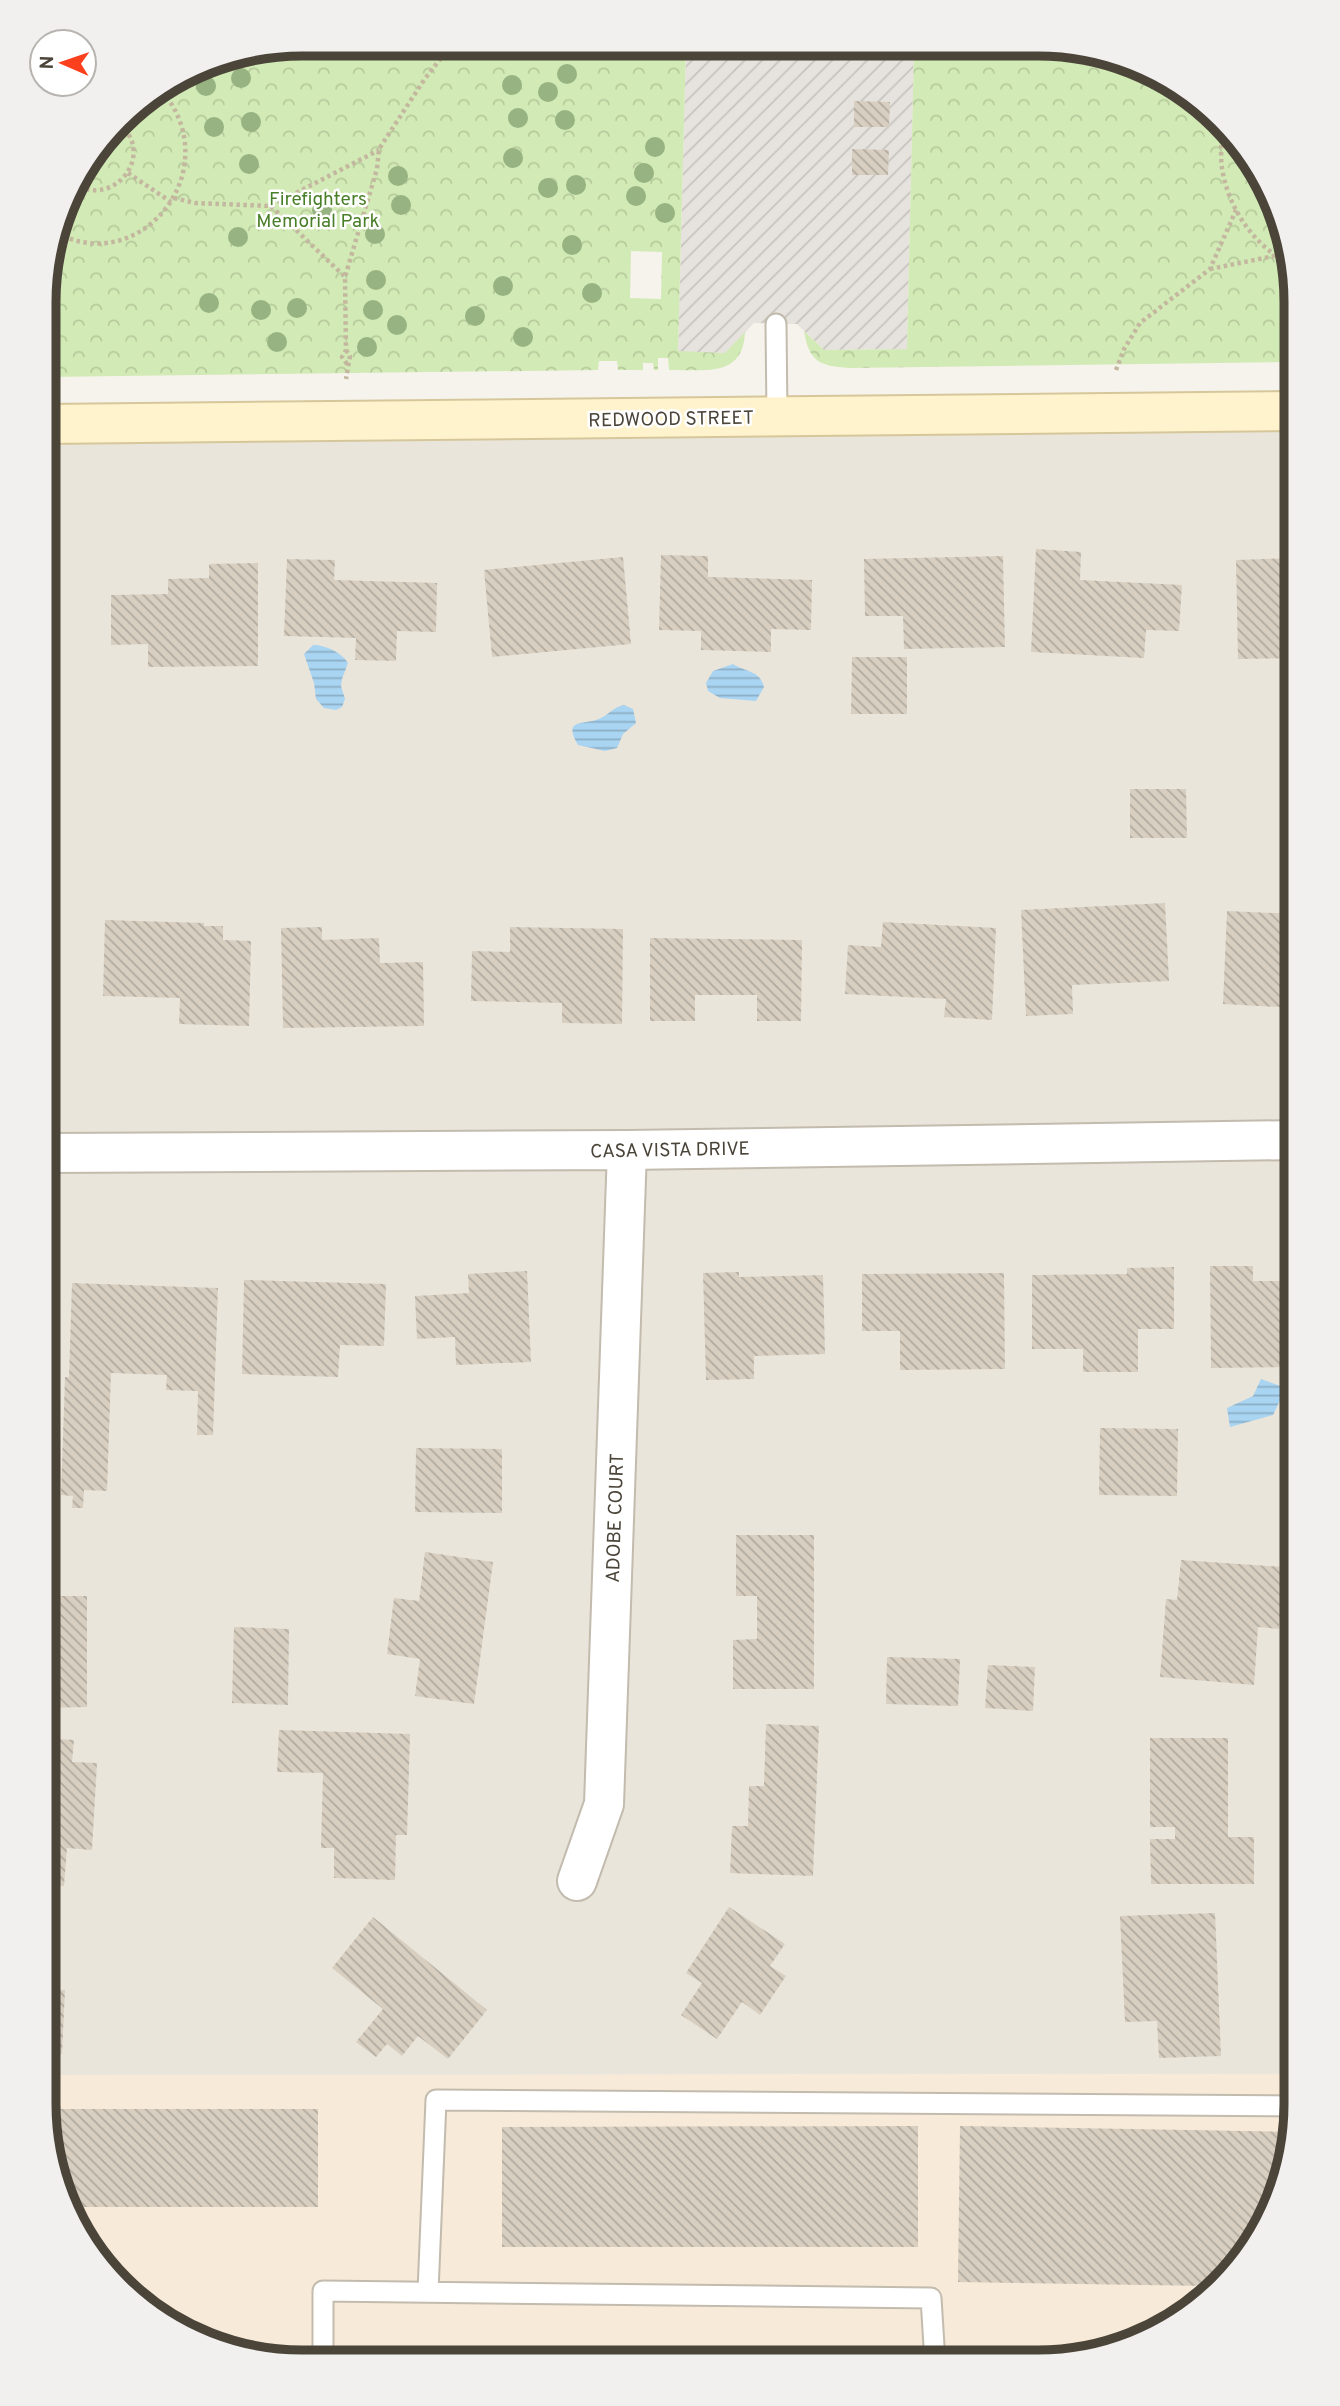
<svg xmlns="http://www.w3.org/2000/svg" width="1340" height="2406" font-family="Overpass,sans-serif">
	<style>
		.residential { fill: #eae5da }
		.commercial { fill: #f7ead8 }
		.industrial { fill: url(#industrial-furrows) }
		.park { fill: url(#park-crowns); fill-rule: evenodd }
		.water { fill: url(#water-rules) }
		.building { fill: url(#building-back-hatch) }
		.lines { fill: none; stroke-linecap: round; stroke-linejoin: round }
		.lane-casing { stroke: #c2bbae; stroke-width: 23 }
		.street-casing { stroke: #c2bbae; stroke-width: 42 }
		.secondary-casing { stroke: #d6c79b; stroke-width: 42 }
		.path { stroke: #c4b79f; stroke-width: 4.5; stroke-dasharray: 3.5 3.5; stroke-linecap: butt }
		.lane { stroke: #fff; stroke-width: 19 }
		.street { stroke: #fff; stroke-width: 38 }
		.secondary { stroke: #fff3cd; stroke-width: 38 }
		.tree { fill: #97b381 }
		.labels { text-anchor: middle; stroke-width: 5; stroke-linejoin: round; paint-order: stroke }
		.park-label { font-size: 19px; fill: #4a7f2a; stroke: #fff }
		.street-label { font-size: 19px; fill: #4b4439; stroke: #fff }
		.rim { fill: none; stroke: #4b4439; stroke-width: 9 }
	</style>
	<defs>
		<pattern id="industrial-furrows" width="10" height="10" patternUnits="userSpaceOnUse" patternTransform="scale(1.75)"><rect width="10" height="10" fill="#e6e2dd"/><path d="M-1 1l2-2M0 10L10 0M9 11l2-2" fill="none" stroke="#c7c3be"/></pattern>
		<pattern id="park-crowns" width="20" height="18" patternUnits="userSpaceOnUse" patternTransform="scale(1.75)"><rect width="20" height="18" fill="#d2eab5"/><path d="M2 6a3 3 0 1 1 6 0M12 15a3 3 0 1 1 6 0" fill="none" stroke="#b6ca9c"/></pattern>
		<pattern id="water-rules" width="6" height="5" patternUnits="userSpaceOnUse" patternTransform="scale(1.75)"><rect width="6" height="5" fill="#a9d4f2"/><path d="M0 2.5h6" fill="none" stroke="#8caec5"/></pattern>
		<pattern id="building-back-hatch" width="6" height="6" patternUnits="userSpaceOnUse" patternTransform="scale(1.75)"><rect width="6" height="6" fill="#d8cfc1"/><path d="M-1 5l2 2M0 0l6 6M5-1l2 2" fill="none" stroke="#b1aa9e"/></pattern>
	</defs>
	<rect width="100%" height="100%" fill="#f6f3ec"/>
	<path class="residential" d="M1296,411V2074L44,2075L46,424Z"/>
	<path class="commercial" d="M1296,2074V2122L1282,2188L1243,2261L1195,2309L1122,2348L1038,2362L268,2360L188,2336L132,2299L87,2248L58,2188L44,2104V2075Z"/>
	<path class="industrial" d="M686,46L914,48L907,349L824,350L797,324L754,323L726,353L678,352Z"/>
	<path class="park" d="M302,44L686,46L678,351L725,353L745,332C743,379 704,369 669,370L668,358H658V370H654L653,363H643V370H618L617,361H599L598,370L46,377V268L71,187L131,108L203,63ZM631,251L662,252L661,299L630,298Z
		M914,48L1088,49L1152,70L1208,107L1253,158L1282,218L1296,302V362L849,368C820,366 809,362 804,331L824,350L907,349Z"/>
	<path class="water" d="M313,645C326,645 342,653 348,663L342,679L341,686L345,699L342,707L336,710L324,708L316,699L314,683L304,654Z
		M733,664C745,672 760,670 764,687L756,701L720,698L708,691L706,683L713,671Z
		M624,705L633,709L636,723L623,734L617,748L605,751L578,745C562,718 584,725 599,719C609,715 613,707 624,705Z
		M1261,1379L1286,1388L1273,1415L1230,1427L1227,1408L1253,1396Z"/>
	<path class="building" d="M854,101L890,102L889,127H854Z
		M852,149L889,150L888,175H852Z
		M1036,549L1081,552L1080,580L1182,585L1179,631L1146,630L1144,658L1031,652Z
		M661,555L708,556V577L812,580L811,630L771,629V652L701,650V631L659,630Z
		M1003,556L1005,647L904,649L903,616H865L864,559Z
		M623,557L631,644L492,657L484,570Z
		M1296,558V658L1238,659L1236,560Z
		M287,559L335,560L334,580L437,583L436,632L397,631L396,661L355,660L356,638L284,636Z
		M258,563V666L148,667V644L111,645V595L168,594V579L209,578V564Z
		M46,588L56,589L54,631L45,630Z
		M852,657H907V714H851Z
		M1130,789H1186L1187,838H1130Z
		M45,814H60V855H45Z
		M1165,903L1169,981L1072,985L1073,1014L1026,1016L1021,910Z
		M1227,911L1296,914V1008L1223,1004Z
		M105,920L204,923V926H223V940L251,941L249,1026L179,1024L180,998L103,996Z
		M883,922L996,928L992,1020L944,1017L946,999L845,994L848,945L881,947Z
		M322,927V940L379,938L380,963L423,962L424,1026L283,1028L281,928Z
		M510,927L623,929L622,1024L562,1023V1003L471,1001L472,951L510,952Z
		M650,938L802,940L801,1021H757V995H695V1021H650Z
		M1210,1266H1253V1281H1296V1367L1211,1368Z
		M1174,1267V1329H1138V1372H1083V1349H1032V1275L1127,1274V1268Z
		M527,1271L531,1362L456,1365L455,1337L417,1339L415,1296L469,1293L468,1274Z
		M739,1272V1277L823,1275L825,1354L754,1356V1379L706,1380L703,1273Z
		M1004,1273L1005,1369L900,1370V1331H862V1274Z
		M244,1280L386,1284L384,1346L340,1345L338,1377L242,1374Z
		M72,1283L218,1288L213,1435H197L198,1391L166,1390L167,1375L111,1373L107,1491L84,1490L83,1508H72L73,1496L61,1495L65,1377H69Z
		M1100,1428L1178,1429L1177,1496L1099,1495Z
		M416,1448L502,1449V1513L415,1512Z
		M736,1535H814V1689H733V1640L757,1639V1596H736Z
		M425,1552L493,1562L474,1704L415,1696L420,1659L387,1654L394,1598L419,1601Z
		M1181,1560L1284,1567L1279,1629L1258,1627L1254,1685L1160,1677L1166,1599L1177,1600Z
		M44,1561H58V1596H87V1707L44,1708Z
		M234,1627L289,1629L288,1705L232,1703Z
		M887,1657L960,1659L958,1706L886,1704Z
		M988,1665L1035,1667L1033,1711L985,1708Z
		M766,1724L819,1726L813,1876L730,1873L732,1826H748L749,1786H764Z
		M279,1730L410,1734L407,1835H396L395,1880L334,1878V1848H321L323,1773L277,1772Z
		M44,1738L74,1740L72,1762L97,1763L92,1850L67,1848L64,1886L44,1885Z
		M1150,1738H1228V1837H1254V1884H1151L1150,1839H1175V1827H1150Z
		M729,1907L785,1944L770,1966L786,1976L760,2015L742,2002L717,2039L681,2015L702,1983L686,1973Z
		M1215,1913L1221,2056L1159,2058L1157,2021L1125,2022L1120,1916Z
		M373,1917L487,2010L448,2059L418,2036L402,2056L387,2044L376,2057L356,2042L383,2009L332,1968Z
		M44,1918L53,1919L46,2016H44Z
		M51,1990H65L62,2054H48Z
		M45,2109H318V2207H67L58,2188Z
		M918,2126V2247H502V2127Z
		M960,2126L1294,2132L1282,2188L1243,2261L1230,2274H1209V2286L958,2282Z
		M648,2356L803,2357V2362L648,2361Z"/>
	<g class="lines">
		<defs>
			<path id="lane" d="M776,324L777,416
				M428,2292L436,2100L1296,2106
				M323,2360V2291L931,2298L935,2362"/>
			<path id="street" d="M45,1153L627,1150L1296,1140
				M577,1881L604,1804L627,1150"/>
			<path id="secondary" d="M46,424L1296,411"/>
		</defs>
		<use href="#lane" class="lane-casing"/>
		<use href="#street" class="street-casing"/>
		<use href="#secondary" class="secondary-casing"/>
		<path class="path" d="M1222,124C1222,138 1220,154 1222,168C1228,208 1254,246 1290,264
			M128,173L171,202
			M73,184C116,209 156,153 119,124
			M174,198L195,203L271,206L379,150
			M271,206L344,276
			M57,233C142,278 229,168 161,90
			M1210,269L1274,256
			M346,350L350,356L346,379
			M347,364L342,357L346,350L345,277L377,169L379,149L424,80L451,45
			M1116,370L1124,349L1140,323L1210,269L1236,210"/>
		<use href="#lane" class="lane"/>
		<use href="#street" class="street"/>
		<use href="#secondary" class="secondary"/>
	</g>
	<g class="tree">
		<circle cx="567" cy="74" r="10"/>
		<circle cx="241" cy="78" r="10"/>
		<circle cx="512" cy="85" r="10"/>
		<circle cx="206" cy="86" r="10"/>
		<circle cx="548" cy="92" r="10"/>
		<circle cx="518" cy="118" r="10"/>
		<circle cx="565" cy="120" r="10"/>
		<circle cx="251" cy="122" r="10"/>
		<circle cx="214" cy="127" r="10"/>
		<circle cx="655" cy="147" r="10"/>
		<circle cx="513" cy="158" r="10"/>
		<circle cx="249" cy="164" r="10"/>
		<circle cx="644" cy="173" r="10"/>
		<circle cx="398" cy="176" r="10"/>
		<circle cx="576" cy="185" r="10"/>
		<circle cx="548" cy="188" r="10"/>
		<circle cx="636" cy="196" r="10"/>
		<circle cx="401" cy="205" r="10"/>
		<circle cx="322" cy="210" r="10"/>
		<circle cx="665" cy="213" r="10"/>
		<circle cx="375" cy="234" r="10"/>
		<circle cx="238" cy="237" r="10"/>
		<circle cx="572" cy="245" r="10"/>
		<circle cx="376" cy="280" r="10"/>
		<circle cx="503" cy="286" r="10"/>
		<circle cx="592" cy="293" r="10"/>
		<circle cx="209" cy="303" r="10"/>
		<circle cx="297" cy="308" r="10"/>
		<circle cx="261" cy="310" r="10"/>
		<circle cx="373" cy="310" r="10"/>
		<circle cx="475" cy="316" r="10"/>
		<circle cx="397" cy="325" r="10"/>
		<circle cx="523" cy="337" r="10"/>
		<circle cx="277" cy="342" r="10"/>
		<circle cx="367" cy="347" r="10"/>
	</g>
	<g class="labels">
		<g class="park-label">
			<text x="318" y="205">Firefighters<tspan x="318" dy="22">Memorial Park</tspan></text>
		</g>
		<g class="street-label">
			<text transform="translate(671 418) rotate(-1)" y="7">REDWOOD STREET</text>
			<text transform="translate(670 1149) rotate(-1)" y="7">CASA VISTA DRIVE</text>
			<text transform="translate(614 1518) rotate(-88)" y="7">ADOBE COURT</text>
		</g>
	</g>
	<path d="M0 0H1340V2406H0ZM302 56H1038A246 246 0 0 1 1284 302V2104A246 246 0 0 1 1038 2350H302A246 246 0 0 1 56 2104V302A246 246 0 0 1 302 56Z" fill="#f1f0ef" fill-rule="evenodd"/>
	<path class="rim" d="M302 56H1038A246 246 0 0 1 1284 302V2104A246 246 0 0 1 1038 2350H302A246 246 0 0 1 56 2104V302A246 246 0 0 1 302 56Z"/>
	<g transform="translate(63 63) rotate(272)"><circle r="33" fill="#ffffff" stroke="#b7b4b0" stroke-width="2"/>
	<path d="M0-5L12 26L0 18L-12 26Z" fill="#fc3f1d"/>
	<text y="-10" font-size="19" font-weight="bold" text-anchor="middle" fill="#4b4439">N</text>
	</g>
</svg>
